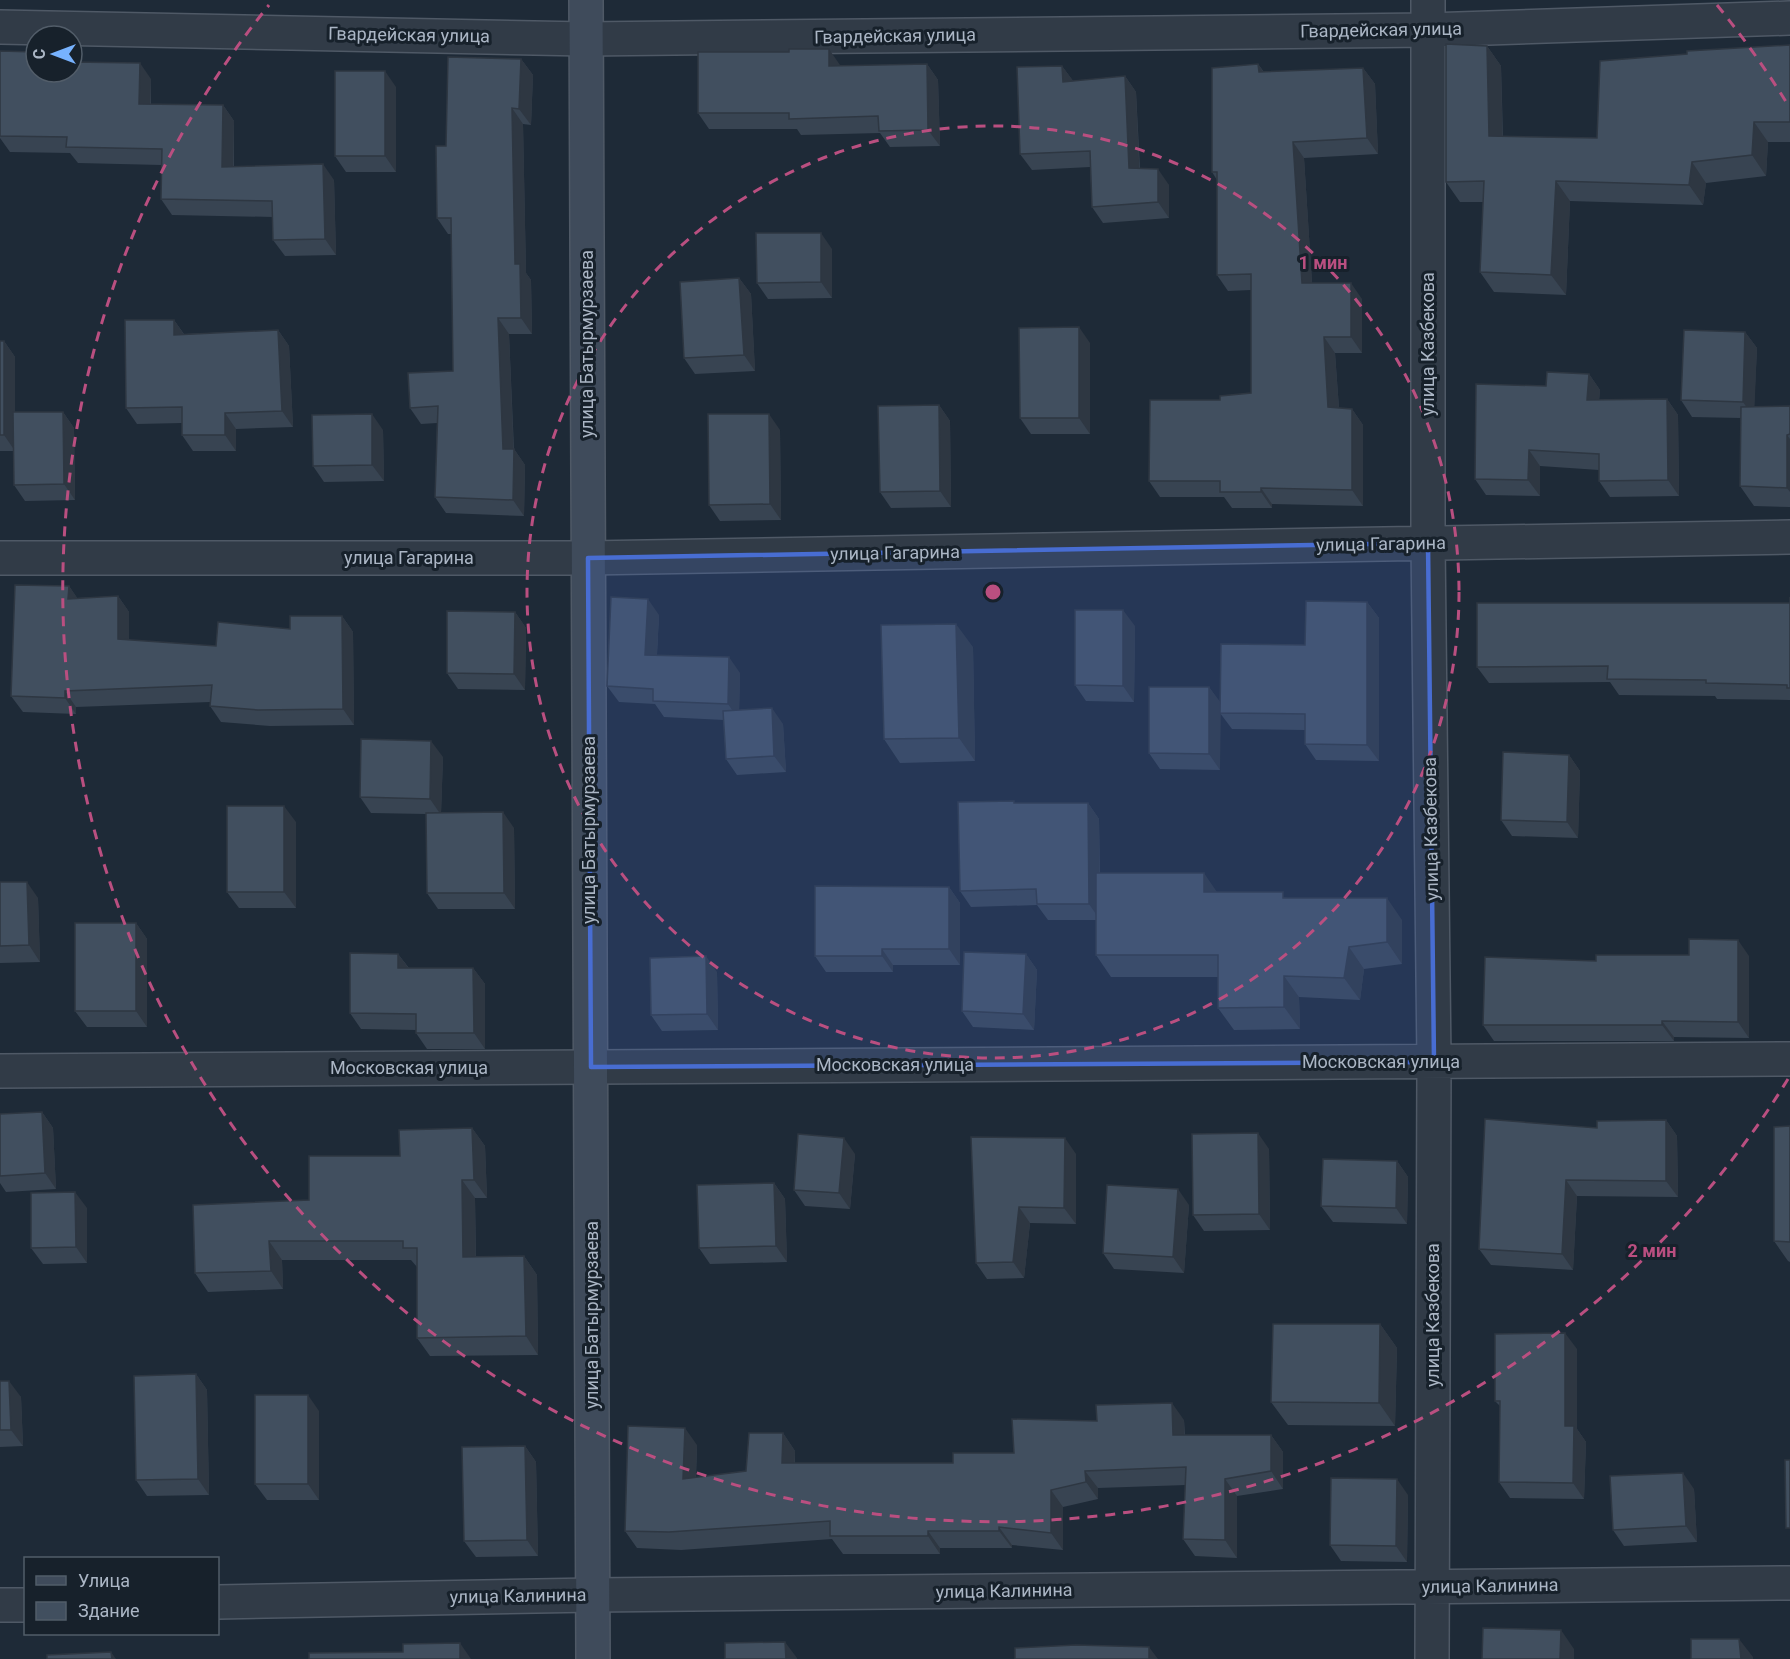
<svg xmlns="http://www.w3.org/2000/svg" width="1790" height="1659" font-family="Roboto,sans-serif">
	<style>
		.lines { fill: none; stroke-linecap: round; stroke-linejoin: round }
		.street-casing { stroke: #4f5966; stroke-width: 36 }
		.secondary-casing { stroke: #4f5966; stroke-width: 36 }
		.street { stroke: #313b47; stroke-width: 33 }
		.secondary { stroke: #3f4b5b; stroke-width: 33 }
		.wall { fill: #384452 }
		.shaded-wall { fill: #2e3742 }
		.building { fill: #414f5f; stroke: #2e3742; stroke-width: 1.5 }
		.marked { fill: #486dd2; fill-opacity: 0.2; stroke: #486dd2; stroke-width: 4.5; stroke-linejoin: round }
		.ring { fill: none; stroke: #ba4f80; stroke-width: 3; stroke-dasharray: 10 8 }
		.labels { text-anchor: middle; stroke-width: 6; stroke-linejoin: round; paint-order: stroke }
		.street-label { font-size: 18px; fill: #abb6c5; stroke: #17212b }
		.centre { fill: #ba4f80; stroke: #17212b; stroke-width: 3 }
		.ring-label { font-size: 18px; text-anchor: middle; font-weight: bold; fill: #ba4f80; stroke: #17212b; stroke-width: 6; stroke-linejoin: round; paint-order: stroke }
	</style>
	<rect width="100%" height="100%" fill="#1e2a37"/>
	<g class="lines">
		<defs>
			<path id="street" d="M1428,0V543L1434,1062L1432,1659
				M0,27L586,39L1428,30L1790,18
				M0,558H588L1790,537
				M0,1071L1790,1059
				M218,1602L594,1595L1790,1583
				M0,1605H26"/>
			<path id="secondary" d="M586,0L593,1659"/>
		</defs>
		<use href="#street" class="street-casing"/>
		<use href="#secondary" class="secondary-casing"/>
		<use href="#street" class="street"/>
		<use href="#secondary" class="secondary"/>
	</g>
	<path class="wall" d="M1790,45V142H1768L1766,176L1706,183L1703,205L1570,201L1566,295L1494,292L1480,272L1483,202H1460L1446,182L1487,46L1501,66L1503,136L1597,138L1687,54Z
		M0,51L36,72L151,79V104L223,105L234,121V167L334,180L336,255L285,256L273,240V217L172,215L161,199V165L78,163L70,153L10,152L0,138Z
		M521,59L533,75L531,125L523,124L526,273L531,280L532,334H509L514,449L525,465L524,516L446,513L435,497L437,423L421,424L410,408L453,371L451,234H448L437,218L446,146Z
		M927,64L938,80L940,146L890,147L880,133L801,135L797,129H709L698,113L840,65V66Z
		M1258,64L1264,72L1363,68L1375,84L1378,154L1304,158L1312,283L1362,299V353H1335L1339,408L1352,409L1363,425V506L1272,504V508H1232L1224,497H1160L1149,481L1220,400L1251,393V290L1228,291L1217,275V180L1212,172Z
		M1062,66L1073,81L1125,76L1136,92L1140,168L1169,185V218L1103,223L1092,207L1090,167L1032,170L1020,154Z
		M396,87V172H346L335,156Z
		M832,249V298L768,299L757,283Z
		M739,278L751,294L755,371L695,374L684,358Z
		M174,320L184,334L278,330L289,346L293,427L236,429V451H193L182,435V423L137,424L126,408Z
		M1745,332L1757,348L1754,407L1790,406V507L1754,506L1740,486L1741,418L1692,417L1681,400Z
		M0,341H4L15,357V412H63L74,428L75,500L25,501L14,485V451H0Z
		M1090,343V434H1031L1020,418Z
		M1589,374L1600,390L1599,400L1667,399L1678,415L1679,496L1610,497L1599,481V470L1540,466V496L1486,495L1475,479L1546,386Z
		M939,405L950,421L951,507L891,508L880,492Z
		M383,430L384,481L324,482L313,466Z
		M780,430L781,520L720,521L709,505Z
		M69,586L77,598L118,596L129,612V640L216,646L342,616L353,632L354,725L270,726L221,722L210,706V702L76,707V714L23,712L11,696Z
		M1790,597V700L1717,699L1715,696L1619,695L1610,682L1489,683L1477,667L1790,603Z
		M1367,602L1379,618V761L1316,760L1305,744V730L1232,729L1220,713V770L1160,769L1149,753L1209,687L1220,703L1305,645Z
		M515,612L526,628L525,690L458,689L447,673Z
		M659,615L657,655L740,673L739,710L783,724L786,772L737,775L726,759L724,720L664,717L655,704L619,702L607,686Z
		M1135,626L1134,702L1086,701L1075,685Z
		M973,647L975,761L900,763L884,739Z
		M1569,755L1580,771L1578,838L1512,836L1501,820Z
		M443,757L441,813L514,828L515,909H438L427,893L426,814L371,813L360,797Z
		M1016,803H1088L1099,819L1100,873L1217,892L1288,898L1402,920V964L1364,969L1360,1000L1299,997L1300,1029L1234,1030L1218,1008V977H1111L1096,955V920H1048L1037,905L971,907L960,891Z
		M296,822V908H239L227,892Z
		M0,882L38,898L40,962L0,963Z
		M949,887L960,903V965H893V972H826L815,956Z
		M136,923L147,939V1027H87L75,1011Z
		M398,954L409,968H473L485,984V1049H427L416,1033V1030L361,1029L350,1013Z
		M1026,954L1037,970L1034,1030L973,1027L962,1011Z
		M1749,956V1038L1674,1037V1041H1494L1483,1025L1596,961Z
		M717,972L718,1030L662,1031L651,1015Z
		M42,1112L53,1128L56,1189L6,1192L0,1183V1114Z
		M1666,1120L1677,1136L1678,1197L1577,1196L1573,1270L1491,1265L1479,1249L1597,1128Z
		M1790,1126V1262L1788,1261L1774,1241Z
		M472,1128L485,1146L487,1198H475L476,1257L524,1256L537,1275L538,1355L430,1356L417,1338V1267L411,1260H282L283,1289L208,1292L195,1273L309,1200L400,1156Z
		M971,1137L1076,1154V1224L1030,1223L1024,1278L987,1279L976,1263Z
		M1269,1149L1270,1230L1204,1231L1193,1215Z
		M855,1154L850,1209L805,1206L794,1190Z
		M1397,1161L1408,1177L1407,1224L1333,1222L1321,1206Z
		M774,1183L785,1199L787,1262L710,1264L699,1248Z
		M1189,1205L1184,1273L1114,1269L1103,1253Z
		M87,1208V1263L43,1264L31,1248Z
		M1380,1324L1397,1348L1395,1426L1288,1425L1271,1402Z
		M1577,1349V1429L1586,1442L1584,1499L1510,1498L1499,1482L1500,1406L1495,1401Z
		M196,1374L207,1390L209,1495L147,1496L136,1480Z
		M0,1381L21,1397L23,1446L0,1447Z
		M319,1411V1500H267L255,1484Z
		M1184,1420L1185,1435H1271L1283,1452V1489L1237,1496V1558L1195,1556L1183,1539L1186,1485L1098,1488V1499L1063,1507V1550L1012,1545V1548H940V1554H843L832,1539L681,1550L637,1548L625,1531L697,1445L696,1478L746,1471L783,1433L795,1451V1463H953L1014,1453L1097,1421Z
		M525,1446L536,1462L538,1556L476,1557L464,1541Z
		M1694,1489L1697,1542L1624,1546L1613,1530Z
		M1408,1495L1407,1562L1341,1561L1330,1545Z"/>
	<path class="shaded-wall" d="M1487,46L1501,66L1503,156L1489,136Z
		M829,49L840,65V82L829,66Z
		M521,59L533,75L531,125L519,109Z
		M140,63L151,79L150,120L139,104Z
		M927,64L938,80L940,146L928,130Z
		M1258,64L1269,80L1259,72Z
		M1062,66L1074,82H1063Z
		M1363,68L1375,84L1378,154L1367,138Z
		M385,71L396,87V172L385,156Z
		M1125,76L1136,92L1140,184L1129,168Z
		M223,105L234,121L233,183L222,167Z
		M512,108L523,124L526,273L531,280L532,334L521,318L515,264Z
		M1754,122L1768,142L1766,176L1752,155Z
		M1293,142L1304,158L1313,299L1302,283Z
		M1692,162L1706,183L1703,205L1689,185Z
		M323,164L334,180L336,255L325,239Z
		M1158,169L1169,185V218L1158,202Z
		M1556,181L1570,201L1566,295L1551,275Z
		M821,233L832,249V298L821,282Z
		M739,278L751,294L755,371L744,355Z
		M1351,283L1362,299V353L1351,337Z
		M498,318L509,334L514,460V449L525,465L524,516L513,500L503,449Z
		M174,320L185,336L174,335Z
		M1079,327L1090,343V434L1079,418Z
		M278,330L289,346L293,427L282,411Z
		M1745,332L1757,348L1754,418L1743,402Z
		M1324,337L1335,353L1340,423L1328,407Z
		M4,341L15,357V451L4,435Z
		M1589,374L1600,390L1598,416L1587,400Z
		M1667,399L1678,415L1679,496L1668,480Z
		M939,405L950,421L951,507L940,491Z
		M1352,409L1363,425V506L1352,490Z
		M63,412L74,428L75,500L64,484Z
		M225,413L236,429V451L225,435Z
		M372,414L383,430L384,481L372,465Z
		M769,414L780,430L781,520L770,504Z
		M1787,435L1790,439V492L1787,488Z
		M1529,450L1540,466V496L1528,480Z
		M1261,488L1272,504V508L1261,492Z
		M69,586L80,602L68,599Z
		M118,596L129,612V655L118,639Z
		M648,599L659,615L656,671L645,655Z
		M1367,602L1379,618V761L1367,745Z
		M1123,610L1135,626L1134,702L1123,686Z
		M515,612L526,628L525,690L514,674Z
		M342,616L353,632L354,725L343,709Z
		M956,624L973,647L975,761L959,738Z
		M729,657L740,673L739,720L728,704Z
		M1209,687L1221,703L1220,770L1209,754Z
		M65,691L76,707V714L65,698Z
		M772,708L783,724L786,772L774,756Z
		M431,741L443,757L441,815L430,799Z
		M1569,755L1580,771L1578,838L1567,822Z
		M1088,803L1099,819L1100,920L1089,904Z
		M284,806L296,822V908L284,892Z
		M503,812L514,828L515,909L504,893Z
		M1204,873L1219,895L1204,892Z
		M27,882L38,898L40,962L29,945Z
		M949,887L960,903V965L949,949Z
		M1387,898L1402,920V964L1387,942Z
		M136,923L147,939V1027L136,1011Z
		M1738,940L1749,956V1038L1738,1022Z
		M1349,947L1364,969L1360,1000L1344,978Z
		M882,949L893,965V972L882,956Z
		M398,954L410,970L398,968Z
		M1026,954L1037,970L1034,1030L1023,1014Z
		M706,956L717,972L718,1030L707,1014Z
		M473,968L485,984V1049L474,1033Z
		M1284,976L1299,997L1300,1029L1284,1007Z
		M1662,1021L1674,1037V1041L1662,1025Z
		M42,1112L53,1128L56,1189L45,1173Z
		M1666,1120L1677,1136L1678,1197L1666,1181Z
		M472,1128L485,1146L487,1198L474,1180Z
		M1258,1133L1269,1149L1270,1230L1259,1214Z
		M844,1138L855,1154L850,1209L839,1193Z
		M1065,1138L1076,1154V1224L1064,1208Z
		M1397,1161L1408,1177L1407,1224L1396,1208Z
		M462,1180L475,1198L476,1275L463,1257Z
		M1566,1180L1577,1196L1573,1270L1562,1254Z
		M774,1183L785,1199L787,1262L776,1246Z
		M1178,1189L1189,1205L1184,1273L1173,1257Z
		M75,1192L87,1208V1263L76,1247Z
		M1019,1207L1030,1223L1024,1278L1013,1262Z
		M269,1241L282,1260L283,1289L271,1271Z
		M524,1256L537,1275L538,1355L526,1336Z
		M1380,1324L1397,1348L1395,1426L1379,1403Z
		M1565,1333L1577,1349V1429L1586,1442L1584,1499L1573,1483L1565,1426Z
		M196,1374L207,1390L209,1495L198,1479Z
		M9,1381L21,1397L23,1446L11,1430Z
		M308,1395L319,1411V1500L308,1484Z
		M1172,1403L1184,1420L1185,1452L1173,1435Z
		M685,1428L697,1445L695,1497L683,1479Z
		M783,1433L795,1451L794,1480L782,1463Z
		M1271,1435L1283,1452V1489L1271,1471Z
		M525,1446L536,1462L538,1556L527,1540Z
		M1085,1471L1098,1488V1499L1086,1482Z
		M1683,1473L1694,1489L1697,1542L1686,1526Z
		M1225,1479L1237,1496V1558L1225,1540Z
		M1397,1479L1408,1495L1407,1562L1396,1546Z
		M1051,1490L1063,1507V1550L1051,1533Z
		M999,1527L1012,1545V1548L999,1531Z
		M928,1531L940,1548V1554L928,1536Z
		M1561,1630L1574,1649V1659H1560Z
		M1739,1639L1753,1657V1659H1741Z
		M785,1642L797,1658V1659H786Z
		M460,1643L471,1659H460Z
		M1149,1647L1158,1659H1149Z
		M111,1652L116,1659H112Z"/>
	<path class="building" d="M1446,44L1487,46L1489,136L1597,138L1600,61L1687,54V51L1790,45V122H1754L1752,155L1692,162L1689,185L1556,181L1551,275L1480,272L1484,181L1446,182Z
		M789,49H829V66L927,64L928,130L879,131L878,116L789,119V113H698V52H789Z
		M0,51L36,52V72H72V62L140,63L139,104L223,105L222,167L323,164L325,239L273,240L272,201L161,199L162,149L66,147L67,137L0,136Z
		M448,57L521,59L519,109L512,108L515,264H520L521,318H498L503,449H514L513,500L435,497L438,406L410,408L408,373L453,371L451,218H437L436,146H446Z
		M1258,64L1259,72L1363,68L1367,138L1293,142L1302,283H1351V337H1324L1328,407L1352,409V490L1261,488V492H1220V481H1149L1150,400H1220V396L1251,393V274L1217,275V172H1212V68Z
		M1062,66L1063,82L1125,76L1129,168L1158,169V202L1092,207L1090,151L1020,154L1017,67Z
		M335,71H385V156H335Z
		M756,233H821V282L757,283Z
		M739,278L744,355L684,358L680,282Z
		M125,320H174V335L278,330L282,411L225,413V435H182V407L126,408Z
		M1079,327V418H1020L1019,328Z
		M1684,330L1745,332L1743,402L1681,400Z
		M0,341H4V435H0Z
		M1547,372L1589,374L1587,400L1667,399L1668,480L1599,481V454L1529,450L1528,480L1475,479L1476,384L1546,386Z
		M939,405L940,491L880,492L878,406Z
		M1790,406V434L1787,435V488L1740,486L1741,407Z
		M13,412H63L64,484L14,485Z
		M372,414V465L313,466L312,415Z
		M708,414H769L770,504L709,505Z
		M15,585L69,586L68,599L118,596V639L216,646L218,622L290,629V616H342L343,709L258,710L210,706L212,685L65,691V698L11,696Z
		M611,597L648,599L645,655L729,657L728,704L653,701V689L607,686Z
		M1790,597V688H1787V685L1706,683V680L1607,679L1608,666L1477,667V603H1790Z
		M1306,601L1367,602V745L1305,744V714L1220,713L1221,644L1305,645Z
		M1075,610H1123V686L1075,685Z
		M447,611L515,612L514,674L447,673Z
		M956,624L959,738L884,739L881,625Z
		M1149,687H1209V754L1149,753Z
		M772,708L774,756L726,759L723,711Z
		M361,739L431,741L430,799L360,797Z
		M1503,752L1569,755L1567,822L1501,820Z
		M1014,801V803H1088L1089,904H1037L1036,889L960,891L958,802Z
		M227,806H284V892H227Z
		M503,812L504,893H427L426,813Z
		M1096,873H1204V892H1283V898H1387V942L1349,947L1344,978L1284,976V1007L1218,1008V955H1096Z
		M0,882H27L29,945L0,946Z
		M815,886L949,887V949H882V956H815Z
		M75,923H136V1011H75Z
		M1689,939L1738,940V1022L1662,1021V1025H1483L1485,957L1596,961V955H1689Z
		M964,952L1026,954L1023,1014L962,1011Z
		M350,953L398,954V968H473L474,1033H416V1014L350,1013Z
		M706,956L707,1014L651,1015L650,958Z
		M42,1112L45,1173L0,1176V1114Z
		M1485,1119L1597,1128V1121L1666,1120V1181L1566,1180L1562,1254L1479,1249Z
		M1790,1126V1242L1774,1241V1127Z
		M472,1128L474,1180H462L463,1257L524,1256L526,1336L417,1338V1248H403V1241H269L271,1271L195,1273L193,1205L309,1200V1156H400L399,1130Z
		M1258,1133L1259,1214L1193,1215L1192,1134Z
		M798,1134L844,1138L839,1193L794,1190Z
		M971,1137L1065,1138L1064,1208L1019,1207L1013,1262L976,1263Z
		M1323,1159L1397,1161L1396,1208L1321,1206Z
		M774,1183L776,1246L699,1248L697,1185Z
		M1107,1185L1178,1189L1173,1257L1103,1253Z
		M75,1192L76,1247L31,1248V1193Z
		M1273,1324H1380L1379,1403L1271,1402Z
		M1565,1333V1426H1574L1573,1483L1499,1482L1500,1401H1495V1334Z
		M196,1374L198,1479L136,1480L134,1376Z
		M0,1381H9L11,1430H0Z
		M255,1395H308V1484H255Z
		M1172,1403L1173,1435H1271V1471L1225,1479V1540L1183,1539L1186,1467L1085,1471L1086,1482L1051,1490V1533L999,1527V1531H928V1536H830V1521L669,1532L625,1531L628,1426L685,1428L683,1479L746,1471L749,1433H783L782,1463H953V1453H1014L1012,1419L1097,1421L1096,1405Z
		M525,1446L527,1540L464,1541L462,1447Z
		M1785,1460H1790V1528H1786Z
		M1683,1473L1686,1526L1613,1530L1610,1476Z
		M1331,1478L1397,1479L1396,1546L1330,1545Z
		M1483,1628L1561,1630L1560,1659H1482Z
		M1691,1639H1739L1741,1659H1691Z
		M785,1642L786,1659H725V1643Z
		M460,1643V1659H309V1653L403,1652V1644Z
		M1076,1645L1149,1647V1659H1015V1648Z
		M111,1652L112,1659H47V1655Z"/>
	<path class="marked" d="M1428,543L1434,1062L591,1067L588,558Z"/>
	<g class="ring">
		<circle cx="993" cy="592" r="466"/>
		<path d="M1788 1079A932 932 0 1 1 269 5M1717 5A932 932 0 0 1 1788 105"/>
	</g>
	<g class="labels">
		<g class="street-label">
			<text transform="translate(1381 30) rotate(-1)" y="6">Гвардейская улица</text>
			<text transform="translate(409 35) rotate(1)" y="6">Гвардейская улица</text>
			<text transform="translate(895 36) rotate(-1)" y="6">Гвардейская улица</text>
			<text transform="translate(587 344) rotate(-90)" y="6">улица Батырмурзаева</text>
			<text transform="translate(1428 344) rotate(-90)" y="6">улица Казбекова</text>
			<text transform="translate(1381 544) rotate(-1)" y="6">улица Гагарина</text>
			<text transform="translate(895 553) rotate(-1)" y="6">улица Гагарина</text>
			<text x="409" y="564">улица Гагарина</text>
			<text transform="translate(1431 829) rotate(-91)" y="6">улица Казбекова</text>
			<text transform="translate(589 830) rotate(-90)" y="6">улица Батырмурзаева</text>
			<text x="1381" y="1068">Московская улица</text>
			<text x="895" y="1071">Московская улица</text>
			<text x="409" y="1074">Московская улица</text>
			<text transform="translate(592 1315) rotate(-90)" y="6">улица Батырмурзаева</text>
			<text transform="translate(1433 1315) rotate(-90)" y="6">улица Казбекова</text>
			<text transform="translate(1490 1586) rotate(-1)" y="6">улица Калинина</text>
			<text transform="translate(1004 1591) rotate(-1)" y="6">улица Калинина</text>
			<text transform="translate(518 1596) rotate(-1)" y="6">улица Калинина</text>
		</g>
	</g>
	<circle cx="993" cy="592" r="9" class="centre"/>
	<g class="ring-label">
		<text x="1323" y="269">1 мин</text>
		<text x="1652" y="1257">2 мин</text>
	</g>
	<rect x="24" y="1557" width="195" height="78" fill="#17212b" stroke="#525d69" stroke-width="1.5"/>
	<rect x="36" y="1576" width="30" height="9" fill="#3f4b5b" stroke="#525d69" stroke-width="1.5"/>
	<text x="78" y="1587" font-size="18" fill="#abb6c5">Улица</text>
	<rect x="36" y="1602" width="30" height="18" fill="#414f5f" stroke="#525d69" stroke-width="1.5"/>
	<text x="78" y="1617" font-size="18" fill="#abb6c5">Здание</text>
	<g transform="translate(54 54) rotate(270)"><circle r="28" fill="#17212b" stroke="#525d69" stroke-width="1.5"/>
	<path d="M0-4.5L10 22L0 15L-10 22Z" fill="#77b2fe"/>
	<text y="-9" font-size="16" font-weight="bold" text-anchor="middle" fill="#abb6c5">С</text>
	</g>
</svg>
